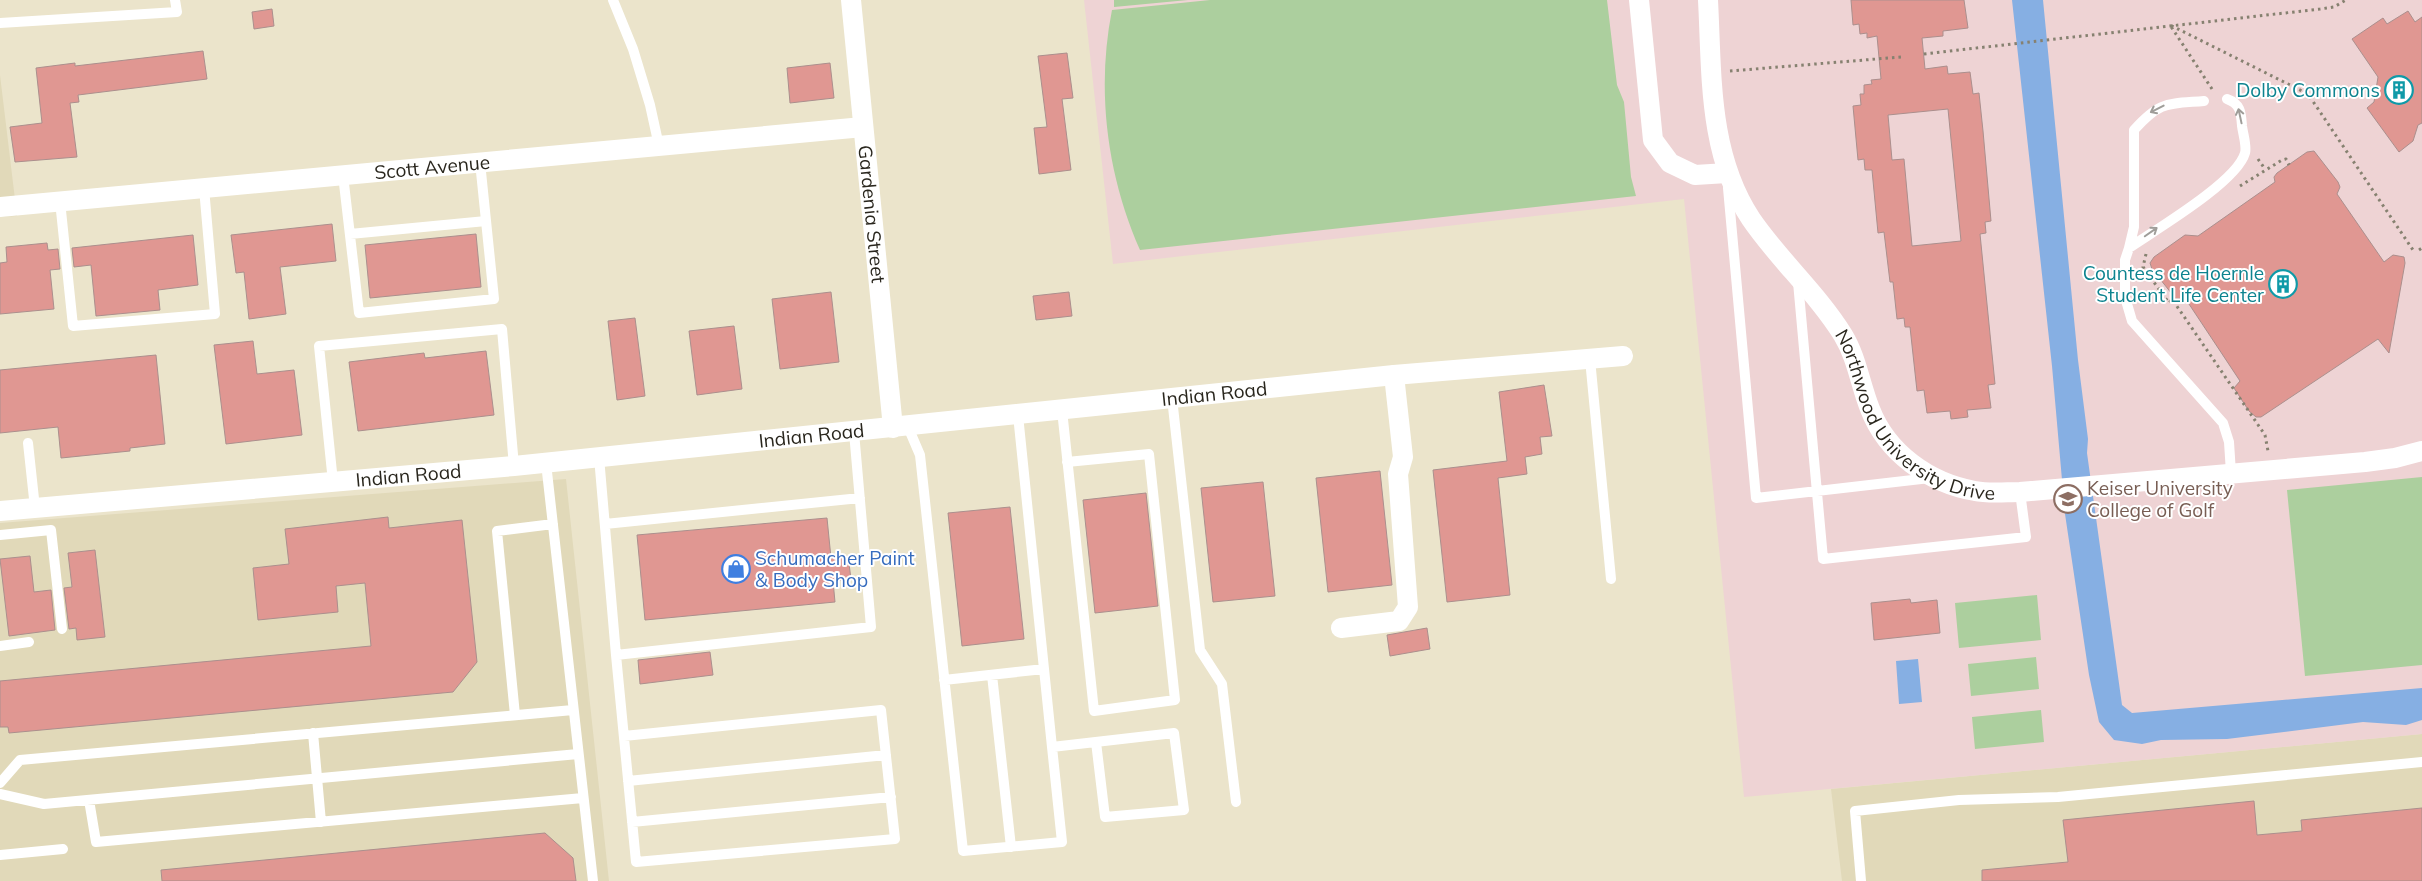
<svg xmlns="http://www.w3.org/2000/svg" width="2422" height="881" font-family="Mulish,sans-serif">
	<style>
		.built { fill: #e1d9b9 }
		.education { fill: #eed3d4 }
		.green { fill: #accf9e }
		.water { fill: #86afe3 }
		.building { fill: #e09792; stroke: #ab8f8d; fill-rule: evenodd }
		.lines { fill: none; stroke-linecap: round; stroke-linejoin: round }
		.path { stroke: #868170; stroke-width: 3; stroke-dasharray: 2.5 4; stroke-linecap: butt }
		.lane { stroke: #fff; stroke-width: 10 }
		.street { stroke: #fff; stroke-width: 20 }
		.oneway { stroke: #9f9d99 }
		.labels { text-anchor: middle; stroke-width: 4; stroke-linejoin: round; paint-order: stroke }
		.culture-label { font-size: 19px; fill: #0d838f; stroke: #fff; text-anchor: end }
		.street-label { font-size: 19px; fill: #29261d; stroke: #fff }
		.education-label { font-size: 19px; fill: #785e54; stroke: #fff; text-anchor: start }
		.shop-label { font-size: 19px; fill: #366cbe; stroke: #fff; text-anchor: start }
	</style>
	<rect width="100%" height="100%" fill="#ebe4cb"/>
	<path class="built" d="M0,75L17,216L0,217Z
		M566,479L609,881H0V523Z
		M2422,734V881H1842L1831,789Z"/>
	<path class="education" d="M1084,0H2422V734L1744,797L1684,199L1113,264Z"/>
	<path class="green" d="M1114,0H1188L1114,7Z
		M1210,0H1607L1617,85L1624,102L1631,177L1636,196L1140,250C1107,175 1096,90 1112,10Z
		M2422,477V665L2305,676L2287,490Z
		M2037,595L2041,640L1959,648L1955,603Z
		M2036,657L2039,689L1971,696L1968,664Z
		M2041,710L2044,742L1975,749L1972,717Z"/>
	<path class="water" d="M2012,0H2043L2078,360L2088,439L2087,453L2122,705L2132,713L2422,688V720L2406,725L2363,722L2227,739L2161,740L2142,744L2114,740L2099,722L2089,675L2065,514L2052,366Z
		M1918,659L1922,702L1899,704L1896,661Z"/>
	<path class="building" d="M1851,0H1964L1968,28L1943,31V36L1922,38L1925,69L1947,66L1948,74L1970,72L1973,94L1979,93L1983,131L1991,221L1985,222L1986,233L1980,234L1995,384L1988,385L1991,408L1967,410L1968,417L1951,419L1950,411L1927,413L1924,390L1917,391L1910,327H1905L1904,318L1897,319L1893,282H1890L1884,232L1878,233L1872,170H1865L1864,159L1858,160L1853,106L1861,105L1860,94H1864V85L1872,84L1871,80L1881,79L1877,36L1867,38V33L1860,34L1859,24L1853,25ZM1948,109L1961,241L1912,246L1904,159L1892,160L1888,115Z
		M272,9L274,26L254,29L252,12Z
		M2408,11L2415,22L2422,17V123L2418,125L2413,141L2399,152L2367,108L2374,102L2378,77L2352,39L2383,18L2387,24Z
		M203,51L207,79L78,95L79,102L70,103L77,157L15,162L10,127L42,123L36,68L75,63V66Z
		M1067,53L1073,98L1062,99L1071,170L1039,174L1034,128L1047,127L1038,56Z
		M830,63L834,98L790,103L787,68Z
		M2314,151L2338,182L2340,187L2337,194L2384,262L2393,255L2404,257L2405,263L2389,353L2378,339L2261,417H2256L2249,411L2234,388L2240,381L2185,298L2176,299L2152,269L2150,263L2154,257L2185,235L2198,236L2275,182L2274,177L2277,173L2307,152Z
		M332,224L336,261L280,267L286,314L249,319L244,272L236,273L231,235Z
		M476,234L481,287L370,298L365,245Z
		M193,235L198,285L158,290L160,310L96,316L91,265L74,267L72,248Z
		M47,243L48,250L58,249L60,269L50,270L54,309L0,314V263L7,262L6,247Z
		M831,292L839,362L780,369L772,299Z
		M1069,292L1072,316L1036,320L1033,296Z
		M635,318L645,396L617,400L608,321Z
		M734,326L742,389L697,395L689,331Z
		M253,341L257,374L294,370L302,435L226,444L214,345Z
		M486,351L494,415L358,431L349,362L424,353L425,358Z
		M156,355L165,444L130,448V451L61,458L58,427L0,433V370Z
		M1544,385L1552,436L1540,437L1542,454L1525,457L1527,474L1498,478L1510,595L1447,602L1433,470L1507,461L1499,392Z
		M1380,471L1392,585L1328,592L1316,478Z
		M1263,482L1275,596L1213,602L1201,488Z
		M1146,493L1158,606L1095,613L1083,500Z
		M1010,507L1024,639L962,646L948,513Z
		M388,517L389,528L462,520L477,662L453,692L9,733L8,727H0V681L371,646L365,583L336,586L338,612L258,620L253,568L289,564L285,529Z
		M827,518L831,558L848,556L851,579L833,581L835,602L645,620L637,535Z
		M95,550L105,637L77,640L76,628L69,629L64,588L72,587L68,553Z
		M30,556L34,592L51,590L55,630L9,636L0,559Z
		M1910,599L1911,603L1937,600L1940,633L1874,640L1871,603Z
		M1427,628L1430,649L1390,656L1387,635Z
		M710,652L713,675L640,684L638,660Z
		M2254,801L2257,835L2302,831L2301,820L2422,808V881H1982V870L2068,862L2063,820Z
		M545,833L573,858L576,881H162L161,870Z"/>
	<g class="lines">
		<path class="path" d="M1924,54L2320,9L2334,7L2346,0
			M1730,71L1901,57
			M2212,89L2170,25L2308,94L2413,250
			M2258,159L2265,169
			M2240,186L2282,160L2286,159L2289,165
			M2419,250L2422,248
			M2146,254L2143,267L2169,303L2172,299L2265,435L2268,451"/>
		<path class="lane" d="M613,0L633,49L650,105L659,146
			M0,23L177,12L175,0
			M2204,101C2167,104 2160,101 2134,130V227L2129,248C2155,230 2237,182 2245,153C2247,146 2243,134 2242,126C2241,113 2241,104 2227,99
			M343,175L359,313L494,299L480,162
			M1728,188L1756,498L1930,478
			M60,201L73,326L215,314L204,188
			M350,234L486,221
			M2129,248L2125,260V297L2132,321L2223,423L2229,442L2231,473
			M1798,282L1823,559L2026,537L2020,492
			M1590,359L1611,579
			M1172,398L1200,650L1222,684L1236,802
			M1062,410L1094,711L1175,700L1149,454L1067,462
			M1018,415L1052,747L1174,733L1184,810L1105,817L1096,742
			M908,427L920,455L963,851L1062,842L1052,747
			M28,443L35,508
			M599,457L616,655L871,627L854,432
			M546,463L593,881
			M333,482L319,346L502,329L514,466
			M605,524L860,498
			M0,535L51,530L62,629
			M0,646L29,642
			M616,655L636,862L895,839L881,710L624,736
			M992,675L1011,847
			M944,680L1044,669
			M515,715L497,531L553,524
			M313,733L321,822
			M628,781L886,755
			M0,783L20,760L573,710
			M0,794L44,804L578,754
			M89,800L96,842L583,798
			M632,822L891,797
			M0,855L63,849
			M1861,881L1855,811L1959,800L2058,797L2422,762"/>
		<g class="street">
			<path id="s1" d="M851,0L893,428"/>
			<path d="M1639,0L1653,140L1670,163L1695,175L1727,173"/>
			<path id="s2" d="M1708,0C1712,75 1708,154 1751,219C1779,260 1817,293 1843,335C1857,358 1860,384 1870,409C1887,453 1929,483 1975,491C1989,494 2006,492 2020,492L2365,462L2395,458L2422,451"/>
			<path id="s3" d="M0,207L863,127"/>
			<path id="s4" d="M0,511L514,466L1394,375L1623,356"/>
			<path d="M1341,628L1399,621L1408,607L1398,474L1403,457L1394,375"/>
		</g>
	</g>
	<defs><path id="oneway-shaft" d="M-6 0H5M1.5-3L5.5 0L1.5 3" fill="none" stroke-width="1.6" stroke-linecap="round" stroke-linejoin="round" transform="scale(1.25)"/></defs>
	<g class="oneway">
		<use href="#oneway-shaft" transform="translate(2157 109) rotate(153)"/>
		<use href="#oneway-shaft" transform="translate(2240 116) rotate(-102)"/>
		<use href="#oneway-shaft" transform="translate(2151 232) rotate(-35)"/>
	</g>
	<defs>
		<symbol id="building-ring" viewBox="-11 -11 22 22"><circle r="9.5" fill="#fff" stroke="#0f9aa8" stroke-width="1.5"/><path d="M-4-6H4V6H1V3H-1V6H-4ZM-2.5-4.3h1.7v1.8h-1.7ZM.8-4.3h1.7v1.8H.8ZM-2.5-1h1.7V.8h-1.7ZM.8-1h1.7V.8H.8Z" fill="#0f9aa8"/></symbol>
		<symbol id="university-ring" viewBox="-11 -11 22 22"><circle r="9.5" fill="#fff" stroke="#8d6e63" stroke-width="1.5"/><path d="M0-5L7-2L0 1L-7-2ZM-4 1L0 2.5L4 1V4Q0 6-4 4Z" fill="#8d6e63"/></symbol>
		<symbol id="shop-ring" viewBox="-11 -11 22 22"><circle r="9.5" fill="#fff" stroke="#3f7fe0" stroke-width="1.5"/><path d="M-5-2.5h2.3a2.7 3.5 0 0 1 5.4 0H5L5.5 6h-11ZM-1.5-2.5h3a1.5 2.3 0 0 0-3 0Z" fill="#3f7fe0"/></symbol>
	</defs>
	<g fill-rule="evenodd">
		<use href="#building-ring" x="2383" y="74" width="32" height="32"/>
		<use href="#building-ring" x="2267" y="268" width="32" height="32"/>
		<use href="#university-ring" x="2052" y="483" width="32" height="32"/>
		<use href="#shop-ring" x="720" y="553" width="32" height="32"/>
	</g>
	<g class="labels">
		<g class="culture-label">
			<text x="2380" y="97">Dolby Commons</text>
			<text x="2264" y="280">Countess de Hoernle<tspan x="2264" dy="22">Student Life Center</tspan></text>
		</g>
		<g class="street-label">
			<text dy="7" stroke="none"><textPath href="#s3" startOffset="434">Scott Avenue</textPath></text>
			<text dy="7" stroke="none"><textPath href="#s1" startOffset="215">Gardenia Street</textPath></text>
			<text dy="7" stroke="none"><textPath href="#s4" startOffset="1220">Indian Road</textPath></text>
			<text dy="7" stroke="none"><textPath href="#s2" startOffset="491">Northwood University Drive</textPath></text>
			<text dy="7" stroke="none"><textPath href="#s4" startOffset="815">Indian Road</textPath></text>
			<text dy="7" stroke="none"><textPath href="#s4" startOffset="410">Indian Road</textPath></text>
		</g>
		<g class="education-label">
			<text x="2087" y="495">Keiser University<tspan x="2087" dy="22">College of Golf</tspan></text>
		</g>
		<g class="shop-label">
			<text x="755" y="565">Schumacher Paint<tspan x="755" dy="22">&amp; Body Shop</tspan></text>
		</g>
	</g>
</svg>
